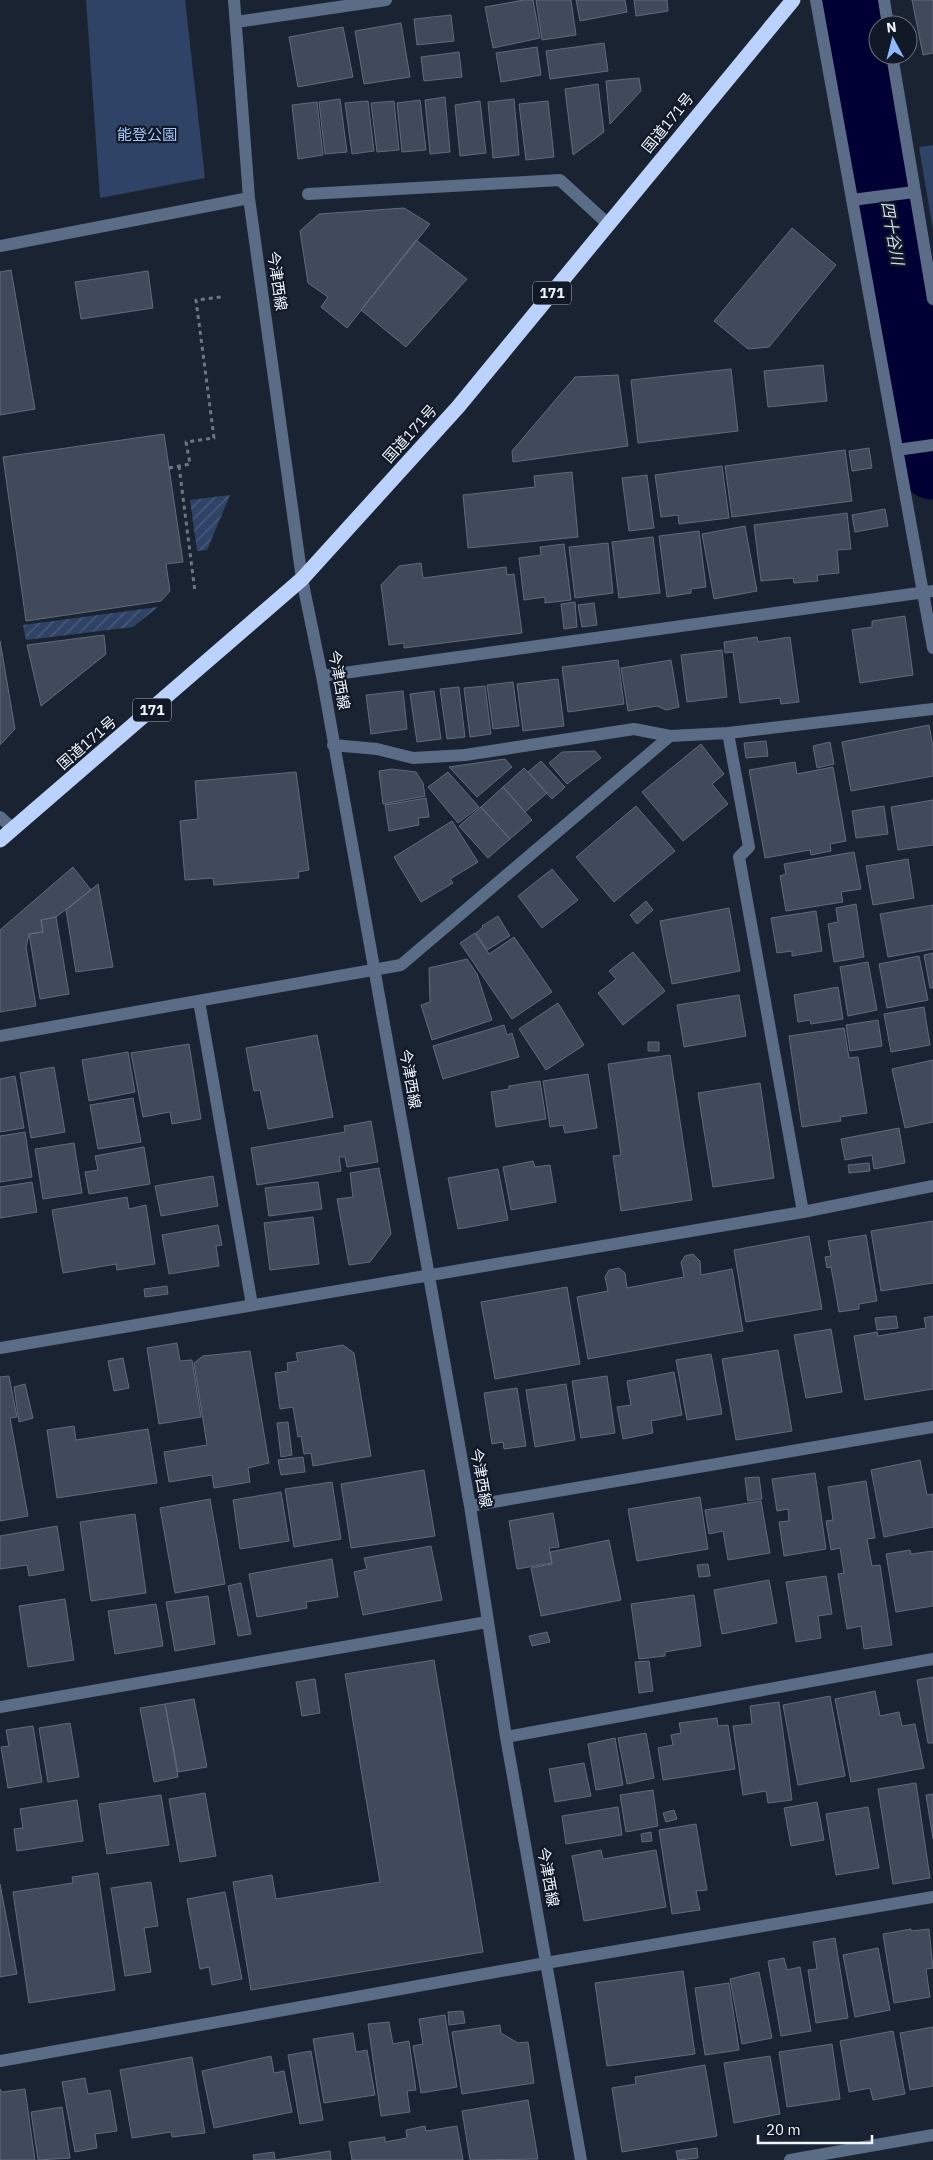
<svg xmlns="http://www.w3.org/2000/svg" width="933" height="2160" font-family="'IBM Plex Sans','Noto Sans JP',sans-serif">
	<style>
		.green { fill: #2f4367 }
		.garden { fill: url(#garden-furrows) }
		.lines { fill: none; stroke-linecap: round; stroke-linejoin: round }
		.river { stroke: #000035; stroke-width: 69 }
		.building { fill: #404a5a; stroke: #616b7d }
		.path { stroke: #6e7681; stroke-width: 3; stroke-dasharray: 4 4; stroke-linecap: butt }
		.minor { stroke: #5b6c87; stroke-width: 12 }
		.highway { stroke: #bad2fc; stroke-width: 15 }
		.labels { text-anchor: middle; stroke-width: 4.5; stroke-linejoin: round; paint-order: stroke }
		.shield { fill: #111927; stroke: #adb3bd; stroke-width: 1 }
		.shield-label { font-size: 14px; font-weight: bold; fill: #f0f5fd }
		.street-label { font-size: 15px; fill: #f0f5fd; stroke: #111927 }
		.park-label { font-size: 15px; fill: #a5c4f9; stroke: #111927 }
		.water-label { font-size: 16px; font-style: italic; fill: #d2ddef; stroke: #111927 }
	</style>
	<defs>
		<pattern id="garden-furrows" width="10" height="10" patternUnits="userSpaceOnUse" patternTransform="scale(1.25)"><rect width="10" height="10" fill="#2f4367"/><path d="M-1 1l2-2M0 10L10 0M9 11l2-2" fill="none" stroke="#4d5f7e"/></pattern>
	</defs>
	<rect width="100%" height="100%" fill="#1a2331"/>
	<path class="green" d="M86,0H185L205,178L100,198Z
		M933,145V230L919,147Z"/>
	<path class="garden" d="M230,495L207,550L197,551L190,500Z
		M158,607L133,627L26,640L23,625Z"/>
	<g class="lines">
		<path class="river" d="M853,0L933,465"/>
	</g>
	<path class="building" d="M524,0H533L540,38L493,48L485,7Z
		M536,0H571L576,35L542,40Z
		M576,0H625L627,12L580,21Z
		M634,0H667L668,11L636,16Z
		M912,0H933V53L923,55Z
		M451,15L454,41L417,45L414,19Z
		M401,23L410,77L364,84L355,31Z
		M343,27L353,77L298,87L289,37Z
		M604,43L608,71L550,79L546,51Z
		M537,47L541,75L501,82L496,53Z
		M459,52L462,77L424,81L421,57Z
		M639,78L641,91L610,124L606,81Z
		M598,84L604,132L573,155L565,89Z
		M445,97L450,152L430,154L425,100Z
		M340,99L347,152L325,154L319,102Z
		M514,99L519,155L493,158L488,102Z
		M420,100L426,150L402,152L397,103Z
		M368,101L374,151L352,154L345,103Z
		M394,101L399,150L377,152L371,103Z
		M480,101L486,153L460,156L455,105Z
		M548,101L554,157L526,160L519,104Z
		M317,102L323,155L298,159L292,105Z
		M404,208L430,224L347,328L321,307L328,297L308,283L300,231L319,214Z
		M792,228L836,265L769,347L748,349L714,321Z
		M416,240L467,279L406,347L361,310Z
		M11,270L35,409L0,415V272Z
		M148,271L153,308L81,319L75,282Z
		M823,365L827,401L768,407L764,371Z
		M731,369L738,431L638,443L631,380Z
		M618,375L628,446L513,462L512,451L575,377Z
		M164,434L183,562L166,564L170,591L161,601L26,621L3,457Z
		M869,448L872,468L852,471L849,451Z
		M845,450L852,501L732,517L725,466Z
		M722,466L729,518L679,524L678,515L661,517L655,475Z
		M572,472L578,537L468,548L463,495L535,487L534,476Z
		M647,475L654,528L629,531L622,478Z
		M885,509L888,526L855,532L852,515Z
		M847,513L851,549L837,550L839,573L817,575L818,581L794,583L793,578L761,581L754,525Z
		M745,526L757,591L714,599L702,534Z
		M699,531L706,587L691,589V593L667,597L659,536Z
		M653,537L660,593L619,598L612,542Z
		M608,543L613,593L575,598L569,547Z
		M564,544L571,600L545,603V597L524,600L519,558L541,555L540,547Z
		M421,563L423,578L506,567L507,575L514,574L522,633L404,648V643L389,645L381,585L399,566Z
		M575,602L577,627L564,629L561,604Z
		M594,603L597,625L582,627L578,605Z
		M905,616L913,675L860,683L852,630L872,627V621Z
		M104,635L106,654L41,706L27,645Z
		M757,637L758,642L790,637L799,702L781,704L780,698L740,703L733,652L725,653L724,642Z
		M0,641L15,729L0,745Z
		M722,650L727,697L687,702L681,655Z
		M618,660L624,704L568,712L562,667Z
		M671,660L679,707L666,710L657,706L628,711L621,668Z
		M558,679L564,726L523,731L517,684Z
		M513,682L519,726L493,729L487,685Z
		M485,686L491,734L470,737L464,688Z
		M459,687L465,737L447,739L440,689Z
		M403,691L407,729L371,734L366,695Z
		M434,691L441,739L417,742L410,694Z
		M929,725L933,747V776L851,791L842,742Z
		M766,741L768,756L746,758L744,743Z
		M830,742L834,764L817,768L813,746Z
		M701,744L724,774L712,784L728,804L683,841L642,792Z
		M595,751L601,758L567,784L549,763L562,752Z
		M505,759L512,767L477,797L449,767Z
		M541,761L565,787L552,799L528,772Z
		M795,762L797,774L833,767L846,841L830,844L831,851L811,855L810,850L765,858L749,770Z
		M524,768L547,793L525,812L503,787Z
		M392,769L416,772L423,783L425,796L383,804L379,771Z
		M296,772L309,870L298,872L299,878L214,885L213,878L185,880L180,821L198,819L195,781Z
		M448,772L479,807L458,823L428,787Z
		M503,787L532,820L510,839L481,807Z
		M426,798L429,817L418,818L419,825L389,831L385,805Z
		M933,800V845L898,850L891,807Z
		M636,806L675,851L614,902L576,857Z
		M884,806L888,834L856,838L852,811Z
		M481,807L510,839L488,858L459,826Z
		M452,821L478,862L450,879L453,883L421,902L394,857Z
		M854,852L861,889L841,892L843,902L786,911L780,876L786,874L784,864Z
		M908,859L914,898L873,905L866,866Z
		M73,867L91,890L56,917L41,920L43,932L29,934L26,947L36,1006L0,1012V930Z
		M552,869L578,900L542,928L518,896Z
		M98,884L113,967L76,972L66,910Z
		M646,901L653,910L637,924L630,915Z
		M856,904L864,957L834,962L828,924L838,922L836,908Z
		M933,905V949L888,957L880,914Z
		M729,908L740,971L672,984L660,921Z
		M816,911L822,951L792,956V951L777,953L771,918Z
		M498,916L510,936L487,950L476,933L483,927L482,926Z
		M56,917L69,994L40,999L29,934L43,932L41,920Z
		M475,933L489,954L514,937L552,992L512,1019L460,943Z
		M633,952L665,991L623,1025L598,993L616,979L609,971Z
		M933,953V988H930L924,955Z
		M919,956L928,1000L887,1008L879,964Z
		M467,959L477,974L492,1020L432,1040L421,1005L430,1002L429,968Z
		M868,962L877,1010L848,1016L840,967Z
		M838,987L843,1019L811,1024L810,1020L798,1022L794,995Z
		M739,995L746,1036L684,1047L677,1005Z
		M558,1003L584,1045L546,1070L519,1029Z
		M924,1007L930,1045L891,1052L884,1014Z
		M878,1020L882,1046L850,1051L846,1025Z
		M504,1025L507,1035L512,1033L519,1057L443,1079L433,1046Z
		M844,1028L849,1058L858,1057L867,1113L840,1117L841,1121L802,1127L789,1036Z
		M317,1035L333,1117L268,1129L260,1090L254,1091L246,1048Z
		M648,1042H659V1051H648Z
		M189,1044L201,1119L172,1124L170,1112L143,1117L131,1053Z
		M128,1052L135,1092L89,1101L82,1060Z
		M670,1055L692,1200L621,1211L613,1156L621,1155L608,1064Z
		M933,1060V1122L905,1128L892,1069Z
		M54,1067L65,1132L31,1138L20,1073Z
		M588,1074L597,1128L565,1133L563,1125L550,1127L543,1081Z
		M15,1076L24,1128L0,1132V1079Z
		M540,1081L546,1119L496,1127L491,1092L509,1089V1086Z
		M760,1083L774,1178L713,1187L698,1093Z
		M133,1098L141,1142L98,1149L90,1105Z
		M371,1121L378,1162L347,1167L345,1157H339L341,1171L257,1185L251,1148L345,1132L344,1126Z
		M899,1128L905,1163L874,1169L872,1155L845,1160L841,1139Z
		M25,1132L32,1177L0,1182V1136Z
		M74,1143L82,1193L43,1199L35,1149Z
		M144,1147L150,1184L89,1194L85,1172L98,1170L95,1156Z
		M533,1161L535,1167L550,1165L556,1202L511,1210L503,1167Z
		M869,1163L870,1171L849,1173L848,1165Z
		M379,1168L391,1234L370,1262L349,1265L337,1199L353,1197L350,1173Z
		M498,1169L508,1220L458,1229L448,1178Z
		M213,1176L218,1206L161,1216L155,1186Z
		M32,1182L37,1212L0,1218V1187Z
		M318,1182L322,1209L269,1216L265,1188Z
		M127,1197L129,1209L146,1205L155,1264L117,1270L116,1264L63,1273L52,1210Z
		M313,1217L319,1264L270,1270L264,1223Z
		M933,1221V1283L881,1291L871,1231Z
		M218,1225L222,1245L216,1246L219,1266L169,1274L162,1235Z
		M866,1235L877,1301L859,1304V1309L839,1312L831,1267L827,1268L825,1257L831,1256L828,1241Z
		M809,1236L822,1309L746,1322L734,1250Z
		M693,1254L700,1261L701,1275L732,1269L743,1331L588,1359L577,1297L608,1291L605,1277L609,1270L619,1268L625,1273L627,1288L684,1277L681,1262L685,1256Z
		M167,1286L168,1294L145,1297L144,1289Z
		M567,1287L580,1364L495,1379L481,1302Z
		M896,1316L898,1328L877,1330L875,1318Z
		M933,1316V1389L865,1400L854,1336L877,1332L878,1336L926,1328L924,1318Z
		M831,1329L842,1392L806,1398L794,1335Z
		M177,1343L180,1361L192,1360L201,1417L159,1424L147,1348Z
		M343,1345L354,1353L371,1456L313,1466L311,1453L304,1454L301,1436L298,1437L293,1407L280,1409L275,1373L288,1371L287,1363L298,1361L296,1353Z
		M778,1350L792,1431L736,1440L722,1359Z
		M250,1351L269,1463L248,1468L250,1482L214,1488L212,1475L169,1482L164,1452L207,1445L194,1363L203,1356Z
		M711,1354L722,1414L687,1420L676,1360Z
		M123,1358L129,1388L114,1391L108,1361Z
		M674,1372L682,1415L651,1421L653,1433L623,1439L617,1407L631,1405L627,1381Z
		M9,1376L17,1417L10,1418L28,1516L0,1521V1377Z
		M607,1376L615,1433L581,1438L572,1381Z
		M25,1384L33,1418L19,1422L14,1387Z
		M566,1384L575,1440L535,1447L526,1390Z
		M517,1388L526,1446L504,1449L503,1442L492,1444L484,1393Z
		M288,1422L292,1455L281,1457L277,1423Z
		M74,1426L76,1440L148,1429L157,1483L57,1498L47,1430Z
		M303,1457L305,1472L281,1475L278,1460Z
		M920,1460L927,1495L933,1494V1527L884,1537L871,1470Z
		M424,1470L435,1536L351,1548L341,1484Z
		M815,1473L826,1549L784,1556L779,1522L789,1521L788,1509L777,1511L772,1479Z
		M759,1477L762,1499L748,1501L745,1478Z
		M866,1481L875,1538L867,1539L872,1566L880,1565L892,1645L864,1649L861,1626L847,1629L838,1574L844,1573L840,1548L831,1550L826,1521L833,1520L828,1487Z
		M332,1482L341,1539L294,1547L285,1489Z
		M281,1492L289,1541L240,1549L233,1500Z
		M700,1497L708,1549L637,1561L628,1509Z
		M210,1499L225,1584L175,1593L160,1508Z
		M761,1501L770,1553L728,1560L723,1531L709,1534L705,1510Z
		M553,1513L559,1547L549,1548L552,1563L517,1569L509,1521Z
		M135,1514L146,1593L91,1601L80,1522Z
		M57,1526L64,1570L29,1576L27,1565L0,1569V1536Z
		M609,1540L621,1600L541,1616L531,1568L552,1564L550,1552Z
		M431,1546L442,1600L363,1615L354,1572L367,1569L364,1558Z
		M910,1550L911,1554L933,1551V1606L896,1612L886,1554Z
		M332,1559L338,1597L306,1602L307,1608L257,1617L249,1574Z
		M708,1564L710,1576L699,1577L697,1565Z
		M826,1576L832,1614L818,1616L821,1638L796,1642L786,1582Z
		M769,1580L777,1623L722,1634L714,1590Z
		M241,1583L251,1634L238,1636L228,1586Z
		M694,1595L701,1646L665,1652V1656L639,1659L631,1604Z
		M208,1596L215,1644L175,1651L166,1602Z
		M65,1599L74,1660L28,1667L19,1606Z
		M156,1604L163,1646L115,1654L108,1611Z
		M547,1632L550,1642L532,1646L529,1636Z
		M434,1660L483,1952L251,1990L233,1882L272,1875L276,1899L380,1882L345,1674Z
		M649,1661L653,1691L639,1693L635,1662Z
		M933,1677V1743H928L917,1680Z
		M315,1679L320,1713L302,1716L296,1682Z
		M875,1691L880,1716L899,1712L902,1726L915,1724L924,1768L851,1782L835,1699Z
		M830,1696L845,1776L798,1785L783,1705Z
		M194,1699L207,1767L178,1772L165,1704Z
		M779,1702L792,1800L768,1803L766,1791L743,1795L733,1726L752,1724L750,1706Z
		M165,1704L178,1777L154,1782L140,1708Z
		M717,1718L718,1726L728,1725L735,1769L663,1780L658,1748L673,1745L671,1735L681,1733L679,1723Z
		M70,1723L79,1777L48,1782L39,1728Z
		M33,1726L42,1782L8,1788L1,1747L9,1746L6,1730Z
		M646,1733L654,1778L627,1784L618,1738Z
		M615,1738L623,1785L596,1790L588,1744Z
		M584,1763L591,1796L555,1802L549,1769Z
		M916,1783L930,1878L893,1884L878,1789Z
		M653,1790L658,1826L626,1832L620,1795Z
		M205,1793L216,1856L180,1862L169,1799Z
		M933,1794V1839L926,1795Z
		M161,1795L169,1845L107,1854L99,1804Z
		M77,1800L83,1841L17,1851L14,1829L23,1828L20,1809Z
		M817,1802L824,1840L791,1846L784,1808Z
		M618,1807L622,1835L566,1844L562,1816Z
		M868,1807L879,1868L836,1875L826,1814Z
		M674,1810L677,1819L666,1822L663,1813Z
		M696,1824L707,1890L696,1891L700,1910L672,1914L659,1830Z
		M651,1832L652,1841L642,1842L641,1834Z
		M601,1850L603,1859L656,1850L666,1907L584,1921L572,1856Z
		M98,1873L115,1990L29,2003L13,1892L73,1883L72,1877Z
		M151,1882L158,1926L144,1928L151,1972L125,1976L111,1888Z
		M0,1884L17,1974L0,1977Z
		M225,1892L242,1979L212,1985L209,1967L200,1969L187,1899Z
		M911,1929V1931L929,1929L933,1968L926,1969L930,1997L894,2003L883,1934Z
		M835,1938L848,2018L816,2023L808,1970L817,1969L813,1942Z
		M878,1948L890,2010L855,2017L843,1955Z
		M784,1958L787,1970L800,1967L811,2031L781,2036L768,1961Z
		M683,1971L695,2054L607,2066L595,1983Z
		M759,1972L772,2038L742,2044L730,1979Z
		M729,1983L739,2050L705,2055L695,1988Z
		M463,2011L465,2023L449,2025L448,2012Z
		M445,2015L457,2087L421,2093L413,2046L423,2044L419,2019Z
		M389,2022L393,2044L409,2041L416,2090L407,2091L410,2112L381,2116L368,2024Z
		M500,2025L501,2033L518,2043L528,2042L534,2083L462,2094L452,2032Z
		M933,2027V2086L910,2090L900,2033Z
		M893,2031L905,2094L873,2100L870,2088L849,2092L840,2041Z
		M353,2033L356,2052L367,2050L375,2095L324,2103L313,2039Z
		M832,2044L840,2099L787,2107L779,2052Z
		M311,2051L323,2120L300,2124L288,2055Z
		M271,2056L274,2073L284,2071L292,2112L214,2128L202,2071Z
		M770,2056L780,2114L734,2123L724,2063Z
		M192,2057L205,2133L172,2137L171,2132L132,2138L120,2070Z
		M705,2065L717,2136L622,2152L612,2088L636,2084L635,2077Z
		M85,2078L88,2094L110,2090L117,2131L95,2134L97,2148L75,2152L62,2082Z
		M0,2089L2,2092L25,2089L35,2160H0Z
		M528,2100L538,2159L470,2160L462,2111Z
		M62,2107L70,2158L38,2160L31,2112Z
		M425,2126L426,2131L457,2126L463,2160H352L349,2142L385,2137V2142L407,2138L406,2130Z
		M697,2148L698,2158L678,2160L676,2151Z
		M330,2151L331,2160H254L253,2155L274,2152L275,2160Z"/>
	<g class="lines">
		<path class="path" d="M179,466L195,592
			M169,468L190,464L186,442L214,438L196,300L221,297"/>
		<path class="minor" d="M234,0L249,198L302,579L322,676L470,1506L506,1737L581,2160
			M816,0L933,648
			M884,0L888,25
			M236,22L386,0
			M892,55L933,299
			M308,194L560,180L608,224
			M852,200L914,192
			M0,246L249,198
			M897,450L933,445
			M322,676L933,591
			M728,733L749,847L739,857L803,1212
			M333,745L377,749L413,758L465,755L634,729L670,736L728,733L933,709
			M0,817L13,829
			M199,1001L252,1305
			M0,1036L401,965L670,736
			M0,1348L803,1212L933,1186
			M470,1506L933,1427
			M0,1707L487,1622
			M506,1737L933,1659
			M0,2061L546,1963L933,1897
			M790,2160L933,2135"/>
		<path class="highway" d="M0,840L302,579L458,407L793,0"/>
	</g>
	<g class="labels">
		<g class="shield">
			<rect x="533" y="281.5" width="38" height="23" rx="4"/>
			<rect x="133" y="698.5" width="38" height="23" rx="4"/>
		</g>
		<g class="shield-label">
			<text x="552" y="298">171</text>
			<text x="152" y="715">171</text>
		</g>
		<g class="street-label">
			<text transform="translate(668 123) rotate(-51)" y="5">国道171号</text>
			<text transform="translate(277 281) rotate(82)" y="5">今津西線</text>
			<text transform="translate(410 434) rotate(-48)" y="5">国道171号</text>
			<text transform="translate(339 680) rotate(80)" y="5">今津西線</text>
			<text transform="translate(87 743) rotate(-41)" y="5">国道171号</text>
			<text transform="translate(410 1079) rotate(80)" y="5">今津西線</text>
			<text transform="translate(481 1478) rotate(80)" y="5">今津西線</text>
			<text transform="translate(548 1877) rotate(80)" y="5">今津西線</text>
		</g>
		<g class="park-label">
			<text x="147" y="140">能登公園</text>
		</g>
		<g class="water-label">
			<text transform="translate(893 233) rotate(80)" y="6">四十谷川</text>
		</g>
	</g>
	<g transform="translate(893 40) rotate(353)"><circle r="24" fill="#111927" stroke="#6a717d"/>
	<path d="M0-4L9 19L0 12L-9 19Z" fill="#90b8fd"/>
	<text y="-8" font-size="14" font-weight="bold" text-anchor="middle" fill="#f0f5fd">N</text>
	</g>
	<path d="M758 2135v8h114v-8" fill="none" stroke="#f0f5fd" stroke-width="2.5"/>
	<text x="766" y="2135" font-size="15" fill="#f0f5fd" stroke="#111927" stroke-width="4" paint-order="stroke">20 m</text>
</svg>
